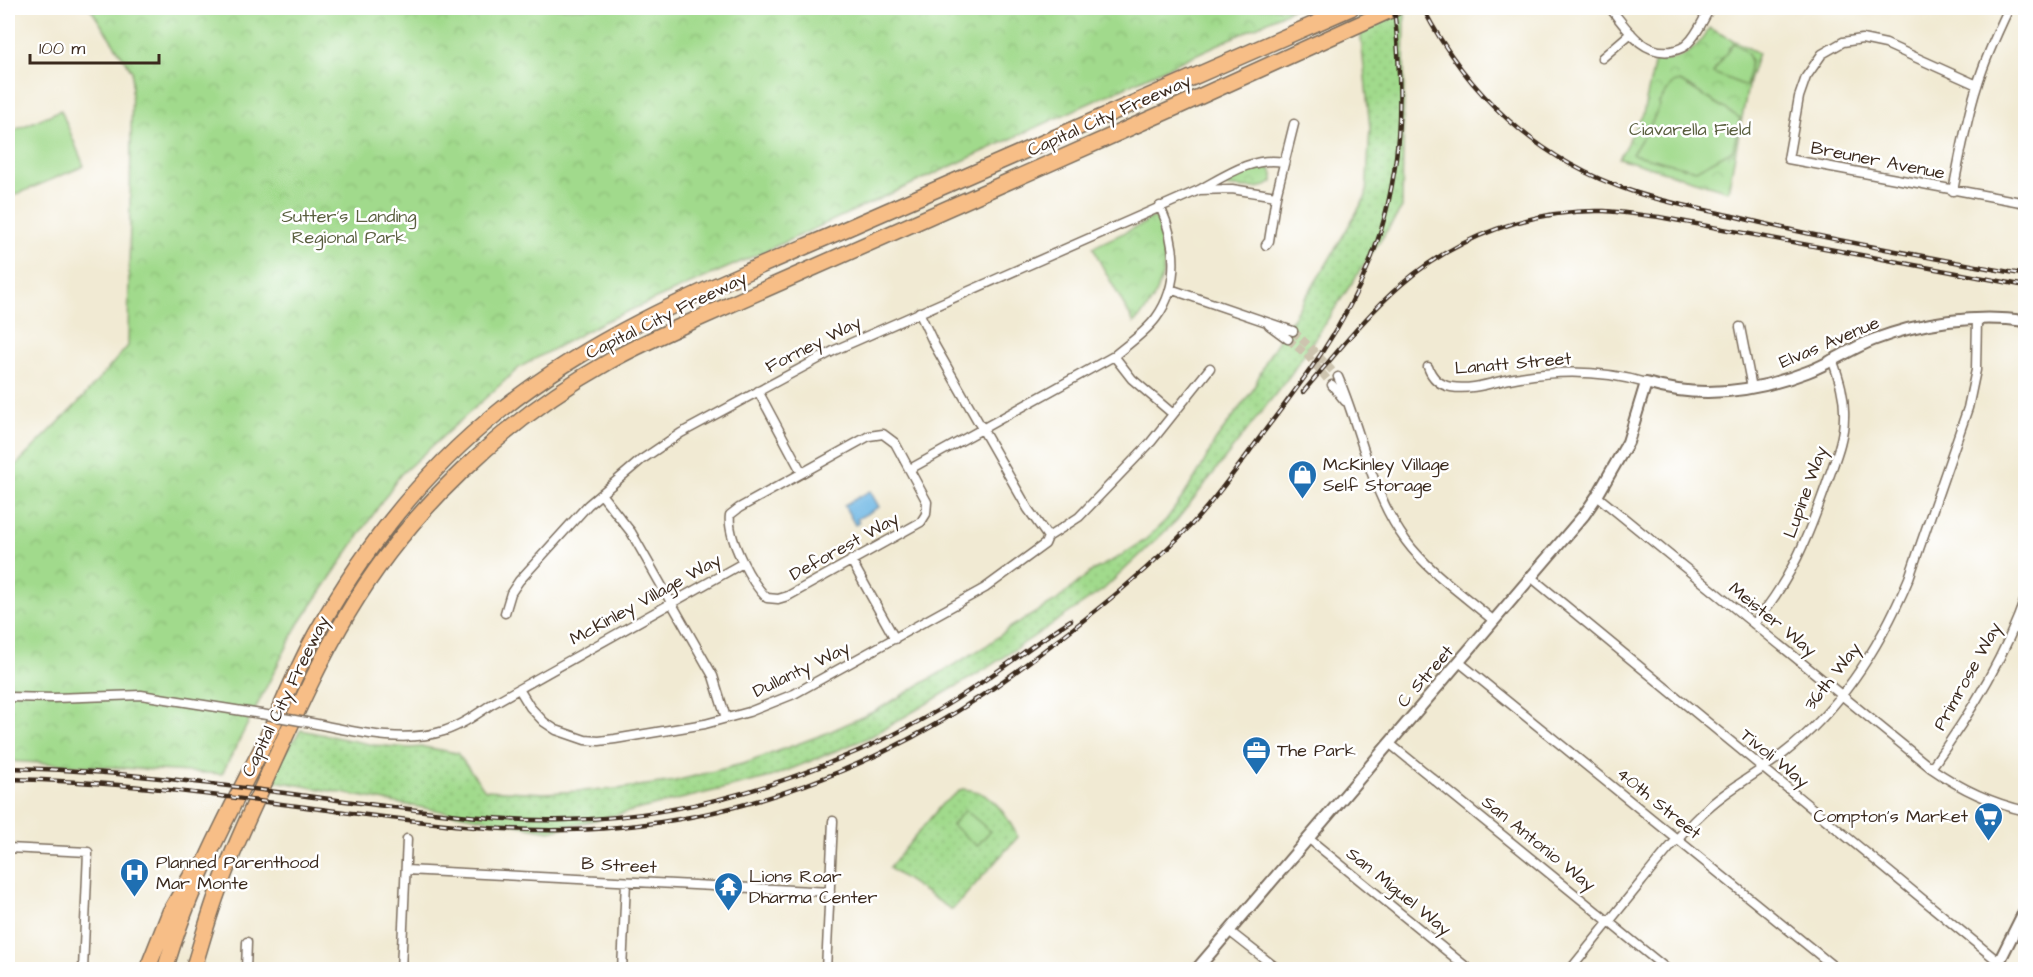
<svg xmlns="http://www.w3.org/2000/svg" width="2033" height="977" font-family="'Architects Daughter',sans-serif">
	<style>
		.grass { fill: url(#grass-dots); stroke: #6e8255; stroke-width: 1.5 }
		.park { fill: url(#park-crowns); stroke: #6e8255; stroke-width: 1.5 }
		.garden { fill: #a1da8c; stroke: #6e8255; stroke-width: 1.5 }
		.water { fill: #6bb5e3; stroke: #537080; stroke-width: 1.5 }
		.lines { fill: none; stroke-linecap: round; stroke-linejoin: round }
		.minor-tunnel { stroke: #cdc4af; stroke-width: 8; stroke-dasharray: 8 4; stroke-linecap: butt }
		.minor-casing { stroke: #7b6d5d; stroke-width: 11 }
		.tertiary-casing { stroke: #7b6d5d; stroke-width: 14 }
		.motorway-casing { stroke: #7b6d5d; stroke-width: 18 }
		.minor { stroke: #fff; stroke-width: 8 }
		.tertiary { stroke: #fff; stroke-width: 10 }
		.motorway { stroke: #f7be87; stroke-width: 15 }
		.rail-casing { stroke: #3b2a1e; stroke-width: 4.5 }
		.rail { stroke: #fff; stroke-width: 2; stroke-dasharray: 7; stroke-linecap: butt }
		.minor-bridge-casing { stroke: #7b6d5d; stroke-width: 11; stroke-linecap: butt }
		.minor-bridge { stroke: #fff; stroke-width: 8 }
		.labels { text-anchor: middle; stroke-width: 5; stroke-linejoin: round; paint-order: stroke }
		.street-label { font-size: 18px; fill: #3b2a1e; stroke: #fff }
		.park-label { font-size: 18px; fill: #5a5f3f; stroke: #fff }
		.poi-label { font-size: 18px; fill: #3b2a1e; stroke: #fff; text-anchor: start }
	</style>
	<defs>
		<pattern id="grass-dots" width="8" height="8" patternUnits="userSpaceOnUse" patternTransform="scale(1.5)"><rect width="8" height="8" fill="#a1da8c"/><path d="M2 2h.1M6 6h.1" fill="none" stroke="#8cbb78" stroke-width="1.8" stroke-linecap="round"/></pattern>
		<pattern id="park-crowns" width="20" height="18" patternUnits="userSpaceOnUse" patternTransform="scale(1.5)"><rect width="20" height="18" fill="#a1da8c"/><path d="M2 6a3 3 0 1 1 6 0M12 15a3 3 0 1 1 6 0" fill="none" stroke="#8cbb78"/></pattern>
	</defs>
	<rect width="100%" height="100%" fill="#fff"/>
	<filter id="ink" filterUnits="userSpaceOnUse"><feTurbulence type="fractalNoise" baseFrequency=".0167" numOctaves="2"/><feDisplacementMap in="SourceGraphic" scale="12" xChannelSelector="R" yChannelSelector="G"/><feConvolveMatrix kernelMatrix="1 2 1 2 8 2 1 2 1" color-interpolation-filters="sRGB"/></filter>
	<filter id="wash" filterUnits="userSpaceOnUse"><feTurbulence type="fractalNoise" baseFrequency=".008" numOctaves="4" result="noise"/><feDisplacementMap in="SourceGraphic" scale="24" xChannelSelector="R" yChannelSelector="G"/><feGaussianBlur stdDeviation="1.35" result="paint"/><feColorMatrix in="noise" values="0 0 0 0 0 0 0 0 0 0 0 0 0 0 0 0 0 1.4 0 .05"/><feComposite in="paint" operator="in"/></filter>
	<g filter="url(#wash)">
		<rect width="100%" height="100%" fill="#f1ead3"/>
		<path class="grass" d="M1358,8H1405L1402,208L1291,374L1177,520L1103,590L984,670L870,737L771,777L550,831L265,779L301,730L374,745L409,748L424,747L457,753L485,790L544,793L617,789L675,781L746,763L827,733L877,710L986,646L1011,627L1056,601L1092,571L1119,557L1144,541L1166,520L1184,495L1201,468L1215,441L1252,391L1268,357L1326,265L1366,196L1370,128Z
			M962,789C992,790 1005,813 1018,837L952,910L889,868L942,804Z"/>
		<path class="park" d="M90,8H1294L1254,28L761,253L601,323L520,367L400,475L297,627L222,774L8,761V473L78,403L128,346L132,71Z
			M1709,28L1758,53L1749,81L1728,191L1619,158L1643,114L1655,60C1681,63 1697,50 1709,28Z
			M1261,167L1270,169L1273,174V182C1260,193 1232,186 1215,185L1254,168Z
			M1149,218H1157L1160,223C1158,232 1163,241 1164,251C1166,279 1154,305 1134,323L1101,264L1093,247L1145,223Z"/>
		<path class="garden" d="M1733,43C1757,56 1751,62 1746,86L1713,73Z
			M1680,81L1740,118L1733,150L1696,170L1632,154L1651,124L1660,105L1658,104L1673,83Z
			M61,110L84,166L10,197L8,190V133Z
			M965,810L990,831L977,846L952,825Z"/>
		<path class="water" d="M870,491L879,507L857,519L859,523L855,525L844,505Z"/>
	</g>
	<g filter="url(#ink)">
		<g class="lines">
			<path class="minor-tunnel" d="M1293,331L1310,347L1338,377
				M1288,339L1308,356L1332,385"/>
			<defs>
				<path id="minor" d="M1610,8C1626,27 1641,55 1671,51C1677,50 1684,48 1688,43C1698,34 1703,19 1710,8
					M1602,58L1631,33
					M1977,85L1886,44L1862,39L1843,42L1822,54L1806,77L1799,97L1788,159L2026,203
					M1953,191C1960,156 1966,120 1977,86C1985,59 1997,33 2009,8
					M1276,196L1232,189L1199,190C1225,176 1253,156 1283,162
					M1266,245L1269,241L1276,196L1294,124
					M1170,289L1293,331
					M1269,325L1288,339
					M1740,327L1752,388
					M1114,356L1132,379L1173,414
					M1428,367C1432,378 1440,385 1451,387C1475,391 1498,380 1520,377C1561,370 1606,371 1646,383
					M1338,377C1362,432 1370,492 1406,541C1428,571 1466,597 1494,621
					M1332,385L1345,401
					M758,391L802,473
					M883,434L895,443L927,502L926,514L921,522L788,596L778,599L767,598C751,583 727,538 730,515L739,508L869,436Z
					M910,469L1114,356C1128,344 1145,333 1156,318C1181,284 1176,242 1160,206
					M601,494L631,532L713,676L726,718
					M1597,496L1931,768C1961,789 1990,803 2026,811
					M1048,537L1079,517L1151,442L1210,368
					M851,560L895,639
					M1532,578L1999,962
					M505,613L511,593L519,581L588,505L641,460L681,433L835,350L1199,190
					M1754,624C1792,578 1807,539 1827,483C1834,462 1844,440 1844,417C1845,396 1839,378 1832,359
					M1459,662L1838,970
					M519,689L530,707L544,722L556,730L585,740L599,741L615,739L705,724L749,712L794,694L985,588L1045,544L1048,537L1028,509L935,346L919,312
					M8,697L54,698L141,695L261,714
					M306,722C350,730 400,745 444,731C462,725 477,714 492,704L743,563
					M1389,743L1668,970
					M1931,768C1970,715 2004,659 2026,596
					M1308,838L1470,970
					M8,848L88,852L83,970
					M406,870L830,892
					M1229,931L1279,970
					M246,970L247,942
					M401,970L407,839
					M622,970L626,882
					M826,970L833,821
					M1570,970C1594,940 1618,911 1642,881C1660,859 1678,836 1699,816C1724,791 1755,775 1783,754C1841,709 1881,645 1909,578L1968,408L1976,370L1977,319"/>
				<path id="tertiary" d="M1196,970L1584,515L1597,496L1628,442L1646,383C1699,399 1755,392 1807,372C1829,364 1850,349 1873,340C1920,322 1975,314 2026,321
					M1995,970L2026,908"/>
				<path id="motorway" d="M147,970L170,912L192,874
					M165,970C187,892 225,820 262,748C281,710 296,669 317,632C364,548 425,470 501,410C608,324 740,276 864,221C1027,150 1189,79 1351,8
					M193,970C202,941 210,911 221,883C236,841 257,800 275,759C298,709 320,660 348,613C409,510 506,419 610,361C631,349 653,339 675,329L1179,106L1395,8"/>
			</defs>
			<use href="#minor" class="minor-casing"/>
			<use href="#tertiary" class="tertiary-casing"/>
			<use href="#motorway" class="motorway-casing"/>
			<use href="#minor" class="minor"/>
			<use href="#tertiary" class="tertiary"/>
			<use href="#motorway" class="motorway"/>
			<defs>
				<path id="rail" d="M1423,8C1467,94 1538,160 1631,191C1666,203 1702,209 1737,217C1832,241 1929,257 2026,275
					M1303,392C1335,355 1365,316 1402,284C1456,237 1532,209 1604,211C1622,212 1641,215 1659,217L2026,286
					M8,768C129,770 249,789 369,804C434,812 499,822 565,820C660,818 754,795 841,758C886,740 930,717 970,690C1004,668 1036,642 1071,620
					M8,779C125,781 242,799 359,814C447,825 530,836 619,827C744,816 870,769 975,700C1004,682 1031,660 1058,640C1105,604 1151,567 1192,524C1219,495 1242,461 1266,429C1306,377 1345,325 1369,264C1403,180 1404,96 1394,8"/>
			</defs>
			<use href="#rail" class="rail-casing"/>
			<use href="#rail" class="rail"/>
			<defs>
				<path id="minor-bridge" d="M261,714L306,722"/>
			</defs>
			<use href="#minor-bridge" class="minor-bridge-casing"/>
			<use href="#minor-bridge" class="minor-bridge"/>
		</g>
	</g>
	<defs>
		<symbol id="shop-pin" viewBox="-11 -11 22 30"><path d="M0 17L-7.5 6A9.5 9.5 0 1 1 7.5 6Z" fill="#1f6fb2" stroke="#fff"/><path d="M-5-2.5h2.3a2.7 3.5 0 0 1 5.4 0H5L5.5 6h-11ZM-1.5-2.5h3a1.5 2.3 0 0 0-3 0Z" fill="#fff"/></symbol>
		<symbol id="office-pin" viewBox="-11 -11 22 30"><path d="M0 17L-7.5 6A9.5 9.5 0 1 1 7.5 6Z" fill="#1f6fb2" stroke="#fff"/><path d="M-6-3h4V-5.5h4V-3h4V5H-6ZM-1-4.5V-3h2v-1.5ZM-6 0V1H6V0Z" fill="#fff"/></symbol>
		<symbol id="supermarket-pin" viewBox="-11 -11 22 30"><path d="M0 17L-7.5 6A9.5 9.5 0 1 1 7.5 6Z" fill="#1f6fb2" stroke="#fff"/><path d="M-6-5.5h2.5l.6 2H6L4.5 2H-2.5L-4.4-4H-6ZM-1.5 3.2a1.3 1.3 0 1 0 .1 0ZM3 3.2a1.3 1.3 0 1 0 .1 0Z" fill="#fff"/></symbol>
		<symbol id="hospital-pin" viewBox="-11 -11 22 30"><path d="M0 17L-7.5 6A9.5 9.5 0 1 1 7.5 6Z" fill="#1f6fb2" stroke="#fff"/><path d="M-5-5h3v3.5h4V-5h3V5h-3V1.5h-4V5h-3Z" fill="#fff"/></symbol>
		<symbol id="temple-pin" viewBox="-11 -11 22 30"><path d="M0 17L-7.5 6A9.5 9.5 0 1 1 7.5 6Z" fill="#1f6fb2" stroke="#fff"/><path d="M0-6L5-2H3V0L6.5 2.5H4V6H1.5V3h-3V6H-4V2.5H-6.5L-3 0V-2H-5Z" fill="#fff"/></symbol>
	</defs>
	<g fill-rule="evenodd">
		<use href="#shop-pin" x="1286" y="458" width="33" height="45"/>
		<use href="#office-pin" x="1240" y="734" width="33" height="45"/>
		<use href="#supermarket-pin" x="1972" y="800" width="33" height="45"/>
		<use href="#hospital-pin" x="118" y="856" width="33" height="45"/>
		<use href="#temple-pin" x="712" y="870" width="33" height="45"/>
	</g>
	<g class="labels">
		<g class="street-label">
			<text transform="translate(1109 115) rotate(-24)" y="6">Capital City Freeway</text>
			<text transform="translate(1878 160) rotate(11)" y="6">Breuner Avenue</text>
			<text transform="translate(666 315) rotate(-26)" y="6">Capital City Freeway</text>
			<text transform="translate(1829 342) rotate(-23)" y="6">Elvas Avenue</text>
			<text transform="translate(813 344) rotate(-27)" y="6">Forney Way</text>
			<text transform="translate(1513 363) rotate(-5)" y="6">Lanatt Street</text>
			<text transform="translate(1805 492) rotate(-70)" y="6">Lupine Way</text>
			<text transform="translate(844 546) rotate(-29)" y="6">Deforest Way</text>
			<text transform="translate(645 599) rotate(-29)" y="6">McKinley Village Way</text>
			<text transform="translate(1773 619) rotate(39)" y="6">Meister Way</text>
			<text transform="translate(801 669) rotate(-26)" y="6">Dullanty Way</text>
			<text transform="translate(1425 676) rotate(-49)" y="6">C Street</text>
			<text transform="translate(1832 676) rotate(-52)" y="6">36th Way</text>
			<text transform="translate(1967 676) rotate(-61)" y="6">Primrose Way</text>
			<text transform="translate(285 696) rotate(-64)" y="6">Capital City Freeway</text>
			<text transform="translate(1775 758) rotate(39)" y="6">Tivoli Way</text>
			<text transform="translate(1659 803) rotate(39)" y="6">40th Street</text>
			<text transform="translate(1539 843) rotate(39)" y="6">San Antonio Way</text>
			<text transform="translate(619 865) rotate(3)" y="6">B Street</text>
			<text transform="translate(1399 891) rotate(39)" y="6">San Miguel Way</text>
		</g>
		<g class="park-label">
			<text x="1690" y="135">Ciavarella Field</text>
			<text x="349" y="222">Sutter's Landing<tspan x="349" dy="21">Regional Park</tspan></text>
		</g>
		<g class="poi-label">
			<text x="1323" y="470">McKinley Village<tspan x="1323" dy="21">Self Storage</tspan></text>
			<text x="1277" y="756">The Park</text>
			<text x="1968" y="822" text-anchor="end">Compton's Market</text>
			<text x="156" y="868">Planned Parenthood<tspan x="156" dy="21">Mar Monte</tspan></text>
			<text x="749" y="882">Lions Roar<tspan x="749" dy="21">Dharma Center</tspan></text>
		</g>
	</g>
	<rect width="2033" height="977" fill="none" stroke="#fff" stroke-width="30"/>
	<path d="M30 54v9h129v-9" fill="none" stroke="#3b2a1e" stroke-width="3"/>
	<text x="39" y="54" font-size="18" fill="#3b2a1e" stroke="#ffffff" stroke-width="4.5" paint-order="stroke">100 m</text>
</svg>
